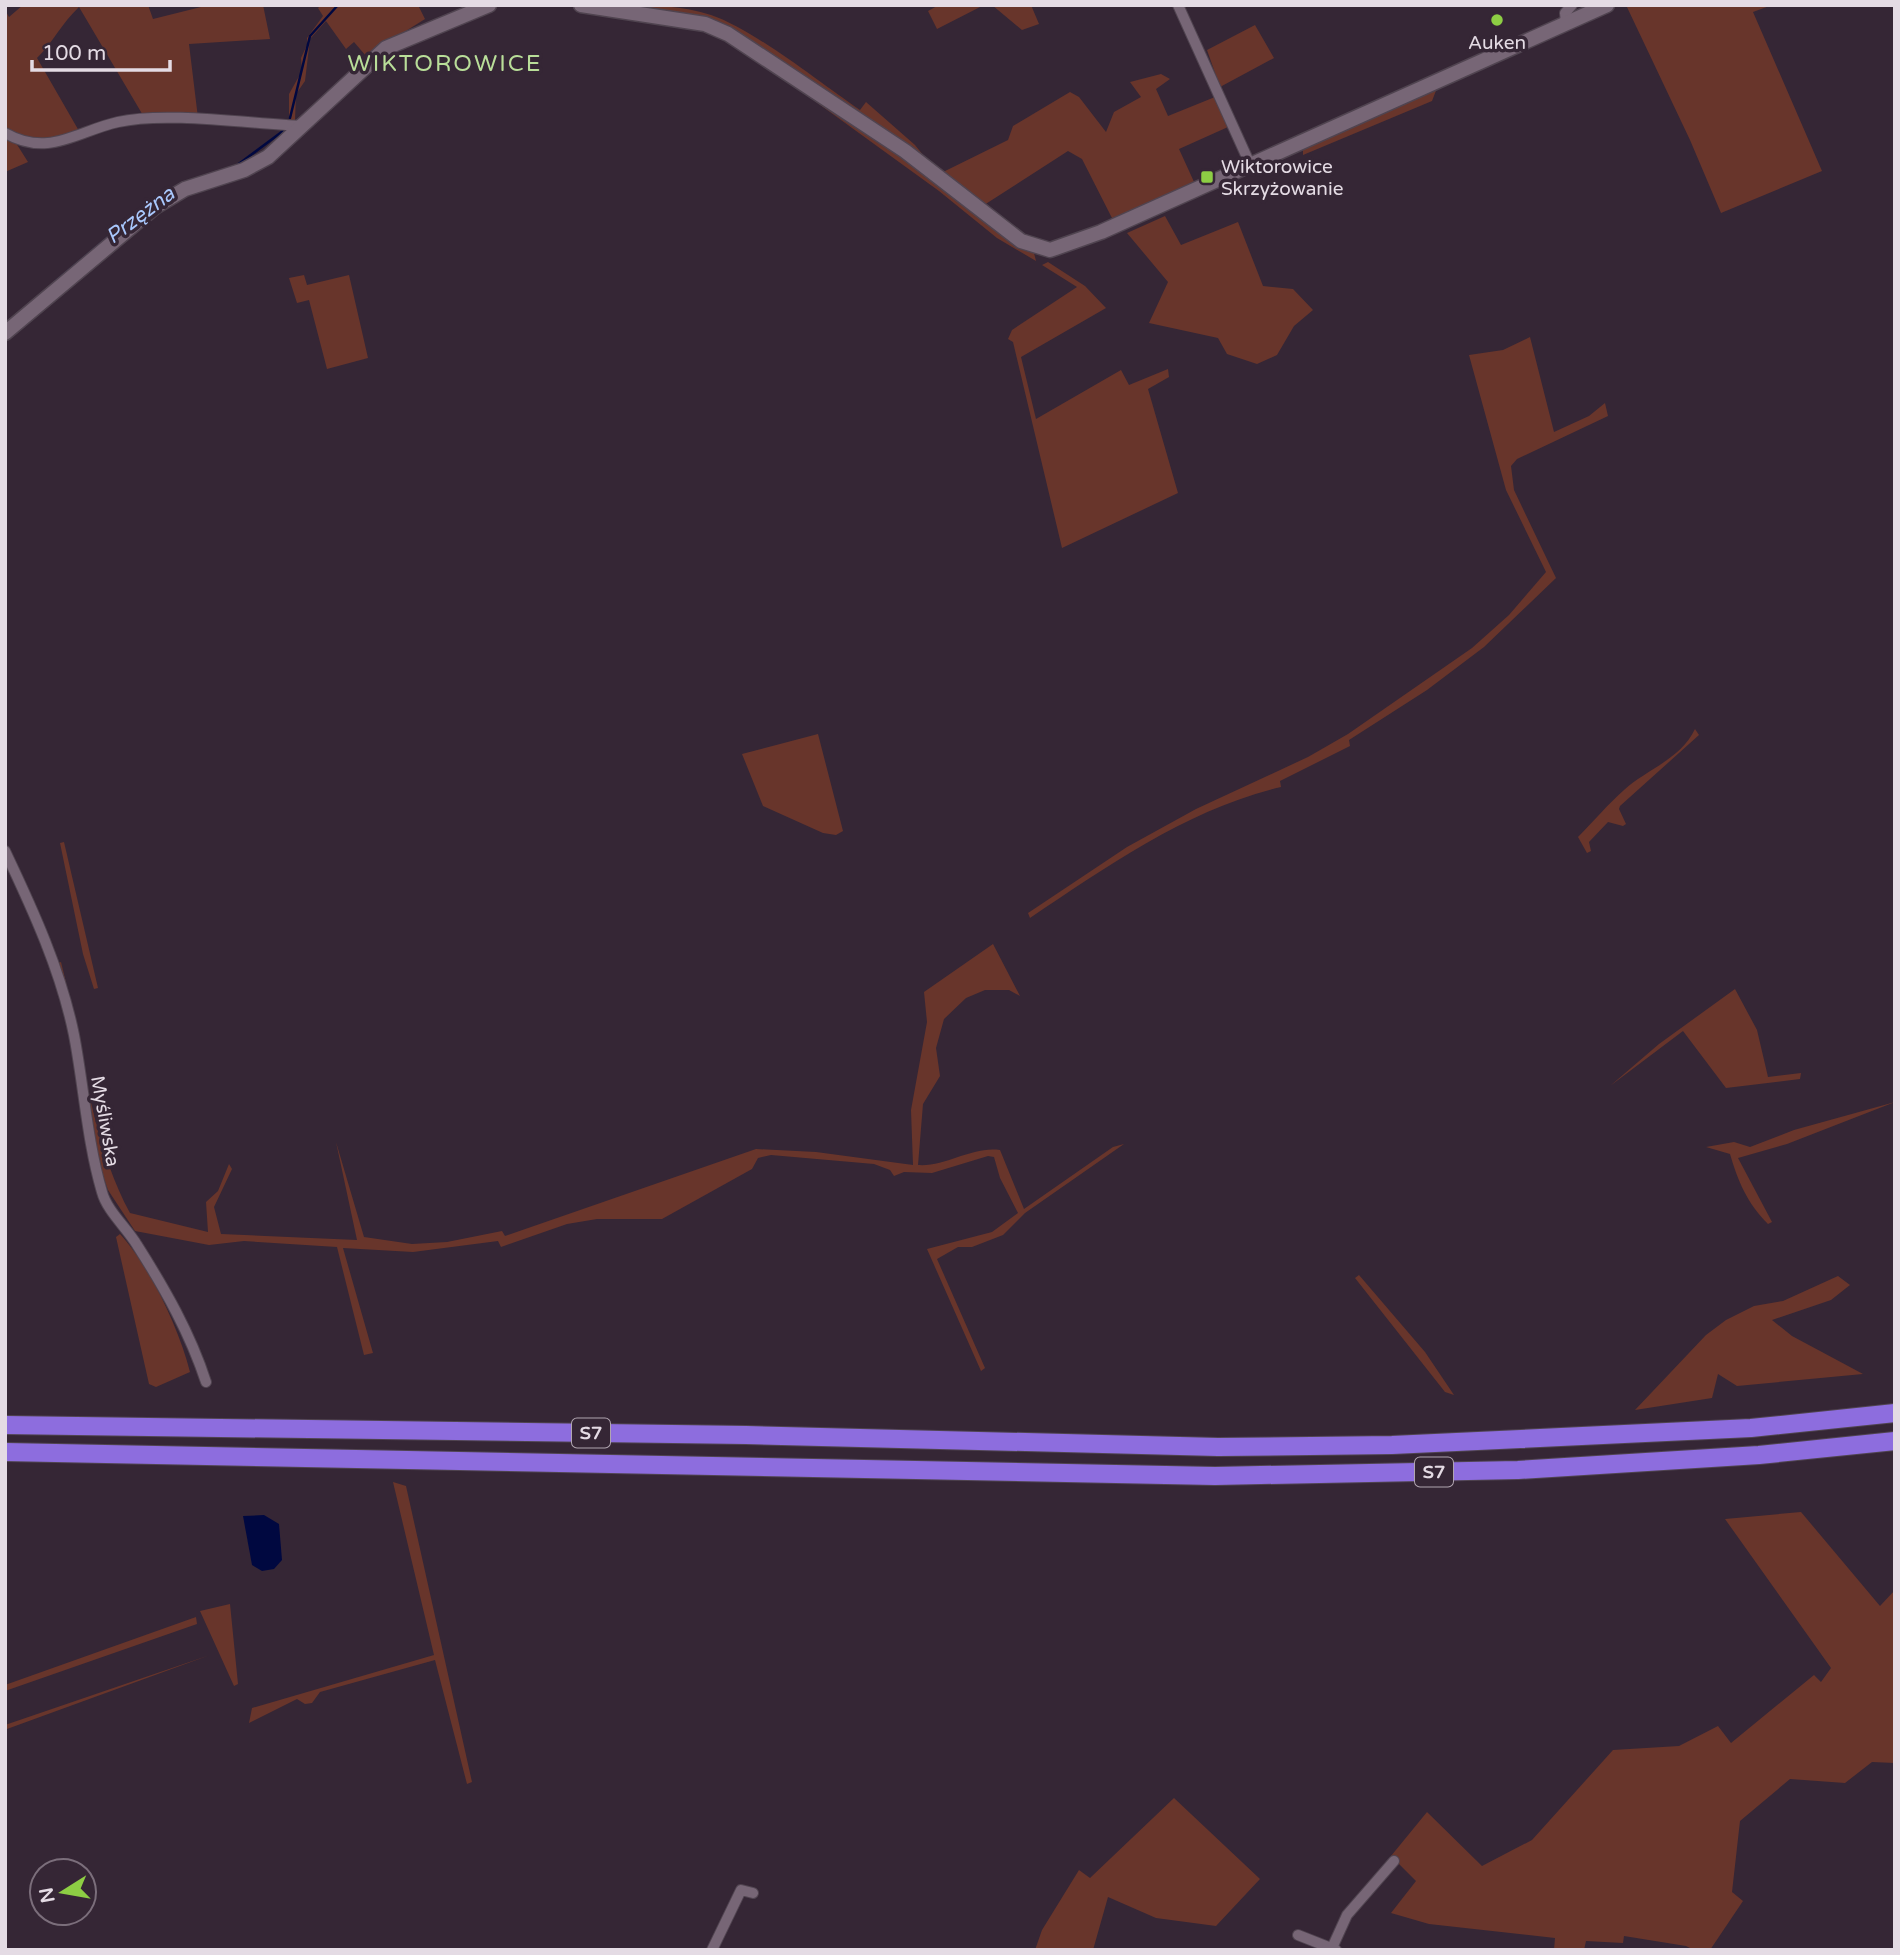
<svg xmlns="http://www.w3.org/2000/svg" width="1900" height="1955" font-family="'Varela Round',sans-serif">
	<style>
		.green { fill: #68352b }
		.water { fill: #000840 }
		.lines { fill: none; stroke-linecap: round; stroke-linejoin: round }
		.stream { stroke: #000840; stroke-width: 2.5 }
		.street-casing { stroke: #504450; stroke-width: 12 }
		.secondary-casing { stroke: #504450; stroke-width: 17 }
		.highway-casing { stroke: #504450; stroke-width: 20 }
		.street { stroke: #776676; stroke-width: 10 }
		.secondary { stroke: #776676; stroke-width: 14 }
		.highway { stroke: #8d6dde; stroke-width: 18 }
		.poi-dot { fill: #8dce44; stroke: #352635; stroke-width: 2.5 }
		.labels { text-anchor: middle; stroke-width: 7; stroke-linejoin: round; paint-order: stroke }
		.shield { fill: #352635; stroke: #b0a5b0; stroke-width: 2 }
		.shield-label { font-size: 18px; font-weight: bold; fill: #e4dbe4 }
		.poi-label { font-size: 19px; fill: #e4dbe4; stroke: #352635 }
		.street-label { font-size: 19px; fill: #e4dbe4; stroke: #352635 }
		.water-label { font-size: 21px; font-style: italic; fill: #a9c8fd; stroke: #352635 }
		.quarter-label { font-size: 23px; letter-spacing: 2px; fill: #b9de99; stroke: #352635 }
	</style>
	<rect width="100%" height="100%" fill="#352635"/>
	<path class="green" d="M23,5H148L153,19L209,5H263L270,39L189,44L198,118L144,117L79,7C61,24 54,41 37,58L79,131C55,140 25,146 5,126V10L9,17Z
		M321,5H418L425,19L366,56L354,42L346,49L326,21L310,39L305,81L296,94L295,120H289V94L302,71L301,58L307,45V38L323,16L318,8Z
		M605,5C638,5 679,4 711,15C755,30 820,83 860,110L866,102L915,145L932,166L749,41Z
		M939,5H984L937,29L928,11Z
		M992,5H1031L1039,24L1022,30Z
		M1626,5H1772L1753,12L1822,171L1721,213L1690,140Z
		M1255,25L1274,58L1220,87L1207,50Z
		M1161,74L1170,79L1156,89L1168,116L1215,97L1228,127L1179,149L1195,184L1113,220L1082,159L1068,151L981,207L939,174L1008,140L1013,126L1070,92L1079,97L1106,132L1114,112L1141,97L1130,82Z
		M1437,88L1432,101L1303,155V149Z
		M814,95L909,160L1000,234L1034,253L1036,261L997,238L939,191L812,99Z
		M5,136L16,143L28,162L5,172Z
		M1165,216L1181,245L1238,222L1263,286L1293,289L1313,310L1294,326L1277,355L1257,364L1227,354L1218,338L1149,323L1168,282L1127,233Z
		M1048,262L1085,286L1106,308L1021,357L1036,419L1121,370L1129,385L1168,369L1169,377L1148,389L1178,493L1062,548L1013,342L1008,339L1012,330L1077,287L1042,265Z
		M304,275L307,285L349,275L368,358L327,369L309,300L297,303L289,278Z
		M1530,337L1554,432L1589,416L1605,403L1608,416L1517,459L1511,466L1514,490L1556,578L1484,647L1427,690L1349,740L1350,746L1280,781L1281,787C1188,809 1109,865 1030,918L1028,913L1127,847L1196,809L1308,757L1348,734L1472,648L1509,615L1546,572L1506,490L1469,355L1503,350Z
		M1695,729L1699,735L1620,806L1619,809L1626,824L1623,826L1608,822L1589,842L1591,851L1587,853L1578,837C1593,822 1608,804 1624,790C1647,769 1681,759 1695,729Z
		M818,734L843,831L836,835L823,833L763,806L742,754Z
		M64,842L98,988L94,989L83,954L60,843Z
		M993,944L1020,996L1009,990H985L966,998L944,1019L936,1048L940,1076L923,1104L918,1165C946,1167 972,1146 1000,1150L1024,1209L1113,1147L1124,1144L1025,1213L1003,1235L972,1247H958L937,1259L985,1368L981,1371L927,1249L992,1232L1018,1213L1000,1178L994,1157L988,1156L932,1173L904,1172L894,1176L890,1170L874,1164L771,1155L758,1158L752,1169L662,1219H597L567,1224L501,1247L498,1241L413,1252L343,1248L373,1353L364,1355L337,1247L244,1241L209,1245L135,1231L108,1190L94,1149L55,964L61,962C82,1044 90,1139 130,1213L208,1232L206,1202L218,1191L229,1164L232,1169L214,1207L221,1234L357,1240L336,1142L364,1237L412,1244L447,1242L502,1231L505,1236L756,1149L816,1152L913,1165L911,1110L927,1022L924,992Z
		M1735,989L1757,1030L1768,1077L1801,1073L1800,1079L1726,1088L1683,1031L1610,1086L1659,1044Z
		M1895,1102L1787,1144L1738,1158L1772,1222L1768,1224C1747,1203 1738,1181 1730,1154L1706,1147L1734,1142L1750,1147L1794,1130Z
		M120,1234C150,1267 179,1328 190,1372L156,1387L149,1384L116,1237Z
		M1359,1275L1425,1352L1454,1395L1445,1392L1355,1278Z
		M1838,1276L1850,1285L1831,1300L1772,1320L1792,1336L1863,1374L1737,1386L1718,1374L1712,1398L1635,1410L1706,1335L1726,1320L1754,1306L1783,1301Z
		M393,1482L406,1486L472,1782L467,1784L435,1660L320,1692L312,1703L305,1704L297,1699L249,1723L252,1708L434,1655Z
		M1801,1512L1880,1606L1895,1590V1763L1872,1762L1845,1783L1790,1779L1740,1821L1732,1892L1743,1901L1710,1950H1694L1686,1946L1624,1936L1623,1943L1586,1941L1584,1950H1554L1555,1938L1429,1924L1391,1913L1416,1881L1391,1856L1427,1812L1482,1866L1532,1840L1613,1750L1679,1746L1718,1726L1731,1743L1814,1675L1821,1682L1831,1668L1725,1519Z
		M230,1604L238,1684L234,1686L200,1611Z
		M196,1617L197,1624L5,1691V1685Z
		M210,1655L7,1729L5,1730V1725Z
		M1174,1798L1260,1879L1216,1926L1156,1918L1108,1897L1093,1950H1035L1042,1930L1079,1870L1090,1878Z"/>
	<path class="water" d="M264,1515L279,1524L282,1560L274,1569L262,1571L252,1565L243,1516Z"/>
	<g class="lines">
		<path class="stream" d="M290,118L310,36L338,5
			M236,166L287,128
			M56,281L131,218"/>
		<defs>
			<path id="street" d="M1178,5L1250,164
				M1566,23L1565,13L1572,5
				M5,133C49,158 77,131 118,122C165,111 252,124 302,126
				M5,851C33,910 61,971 74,1035C84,1087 87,1141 102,1192C107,1211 127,1228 137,1245C165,1289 190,1333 206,1382
				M1298,1935L1336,1950
				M1332,1948L1347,1915L1394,1861
				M712,1950L741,1890L753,1893"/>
			<path id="secondary" d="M581,5L705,24L728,34L905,151L1021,241L1050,250L1101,232L1607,5
				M5,333L155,207L185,189L244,170L268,157L386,48L489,5"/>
			<path id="highway" d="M5,1425L746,1435L1218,1447L1392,1445L1751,1428L1895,1413
				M5,1452L1215,1476L1518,1470L1759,1455L1895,1441"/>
		</defs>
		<use href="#street" class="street-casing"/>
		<use href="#secondary" class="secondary-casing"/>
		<use href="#highway" class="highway-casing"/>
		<use href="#street" class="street"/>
		<use href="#secondary" class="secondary"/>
		<use href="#highway" class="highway"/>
	</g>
	<g class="poi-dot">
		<circle cx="1497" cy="20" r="7"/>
		<rect x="1200" y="170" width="14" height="14" rx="3.5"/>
	</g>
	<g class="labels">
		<g class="shield">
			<rect x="572" y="1418.5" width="38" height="29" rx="5"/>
			<rect x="1415" y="1457.5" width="38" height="29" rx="5"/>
		</g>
		<g class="shield-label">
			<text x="591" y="1439">S7</text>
			<text x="1434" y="1478">S7</text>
		</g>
		<g class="poi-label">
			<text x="1497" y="49">Auken</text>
			<text x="1221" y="173" text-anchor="start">Wiktorowice<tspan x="1221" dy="22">Skrzyżowanie</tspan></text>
		</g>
		<g class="street-label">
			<text transform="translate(106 1121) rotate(80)" y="7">Myśliwska</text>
		</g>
		<g class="water-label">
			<text transform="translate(140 215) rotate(-37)" y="7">Przężna</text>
		</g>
		<g class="quarter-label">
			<text x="445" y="71">WIKTOROWICE</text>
		</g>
	</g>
	<rect width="1900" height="1955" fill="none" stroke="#e4dbe4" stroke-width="14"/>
	<g transform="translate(63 1892) rotate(259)"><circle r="33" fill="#352635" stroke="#7b6e7b" stroke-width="2"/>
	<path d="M0-5L12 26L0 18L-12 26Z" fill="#8dce44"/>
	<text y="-10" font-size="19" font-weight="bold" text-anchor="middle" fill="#e4dbe4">N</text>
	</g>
	<path d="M32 60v10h138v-10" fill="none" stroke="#e4dbe4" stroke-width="3.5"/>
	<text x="42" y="60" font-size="21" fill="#e4dbe4" stroke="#352635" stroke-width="5" paint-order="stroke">100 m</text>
</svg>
